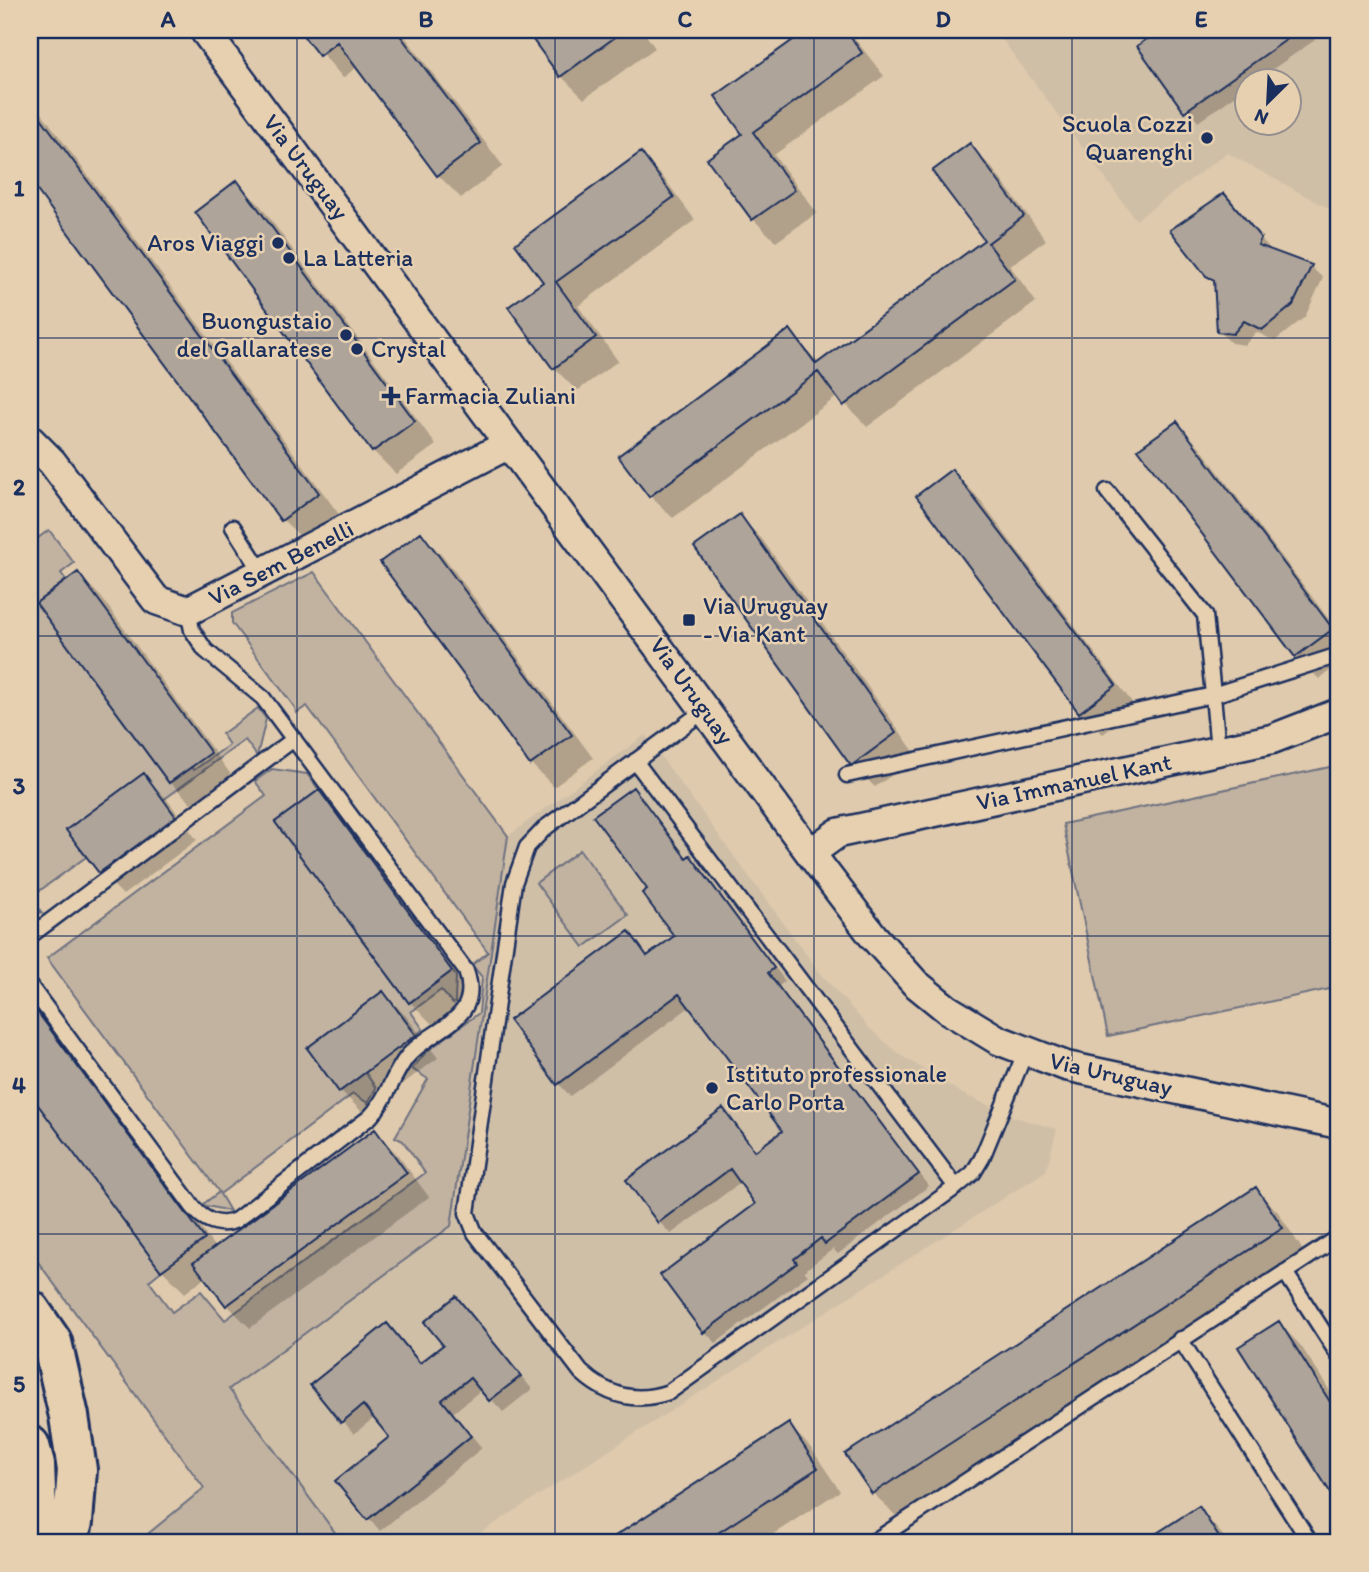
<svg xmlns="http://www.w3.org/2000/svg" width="1369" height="1572" font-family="Itim,sans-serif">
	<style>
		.built { fill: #d0bfa7; fill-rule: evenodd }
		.green { fill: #c2b3a1; stroke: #6e7180; stroke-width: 2 }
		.shadow { fill: #0003 }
		.building { fill: #aea499; stroke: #1b2f5e; stroke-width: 2 }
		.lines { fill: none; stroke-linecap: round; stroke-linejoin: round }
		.lane-casing { stroke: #1b2f5e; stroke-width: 19 }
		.street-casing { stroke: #1b2f5e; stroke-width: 33 }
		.primary-casing { stroke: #1b2f5e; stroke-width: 44 }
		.lane { stroke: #e7d0b0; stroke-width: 14 }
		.street { stroke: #e7d0b0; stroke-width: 28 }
		.primary { stroke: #e7d0b0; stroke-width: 38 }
		.grid { fill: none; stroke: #1b2f5e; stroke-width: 2; stroke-opacity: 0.55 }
		.poi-dot { fill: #1b2f5e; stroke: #e7d0b0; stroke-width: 2.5 }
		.labels { text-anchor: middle; stroke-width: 5; stroke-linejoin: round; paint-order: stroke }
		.poi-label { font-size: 24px; fill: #1b2f5e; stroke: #e7d0b0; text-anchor: start }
		.street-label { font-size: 24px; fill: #1b2f5e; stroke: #e7d0b0 }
		.neatline { fill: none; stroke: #1b2f5e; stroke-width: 2.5 }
		.grid-label { font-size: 23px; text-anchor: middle; font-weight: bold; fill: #1b2f5e }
	</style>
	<rect width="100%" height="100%" fill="#dfcaad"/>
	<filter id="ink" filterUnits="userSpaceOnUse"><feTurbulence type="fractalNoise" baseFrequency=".0143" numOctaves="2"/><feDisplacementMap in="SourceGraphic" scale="14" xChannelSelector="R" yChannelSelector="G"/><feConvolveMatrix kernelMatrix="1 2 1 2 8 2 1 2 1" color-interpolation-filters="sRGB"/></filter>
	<g filter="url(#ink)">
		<path class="built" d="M995,30H1339V214L1227,153L1136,220ZM1246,80H1288V122H1246Z
			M645,735L817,969L869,1028L902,1056L963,1094L1014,1117L1057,1129L1046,1171L466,1542H342L229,1389L451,1226L508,836Z"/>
		<path class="green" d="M49,530L74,563L61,573L66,580L36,603L169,783L191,767L194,770L229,745L222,734L258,708L266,719L257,756L245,740L163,800L67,830L86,857L31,897L42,913L30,910V544Z
			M314,572L508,836L451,1226L229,1389L342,1542H138L204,1488L30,1251V1094L161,1271L149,1281L172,1312L201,1291L225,1320L425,1173L403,1141L395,1137L428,1079L412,1069L426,1052L479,1013L482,977L472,965L488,952L307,706L296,713L295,708L232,623V613Z
			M1339,765V987L1108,1036L1063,824Z
			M272,769L307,774L319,790L275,822L409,1003L452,971L456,976L455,1002L453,1004L441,990L411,1012L423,1029L416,1035L383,991L307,1048L339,1091L365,1072L376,1088L368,1103L353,1094L220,1194L230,1211L202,1205L219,1192L47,958L266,796L255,781Z
			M580,850L628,915L584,947L536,883Z"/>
		<path class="shadow" d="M302,30H400L503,166L461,198L438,175L357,67L343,78Z
			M536,30H653L646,35L655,48L584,99L561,76L530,34Z
			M810,30H848L884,76L774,155L817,213L776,242L753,219L710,159L745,134L717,97Z
			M1163,30H1307L1315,40L1257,80H1246V88L1198,122L1140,46Z
			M30,97L341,517L306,542L283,520L30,178Z
			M970,145L992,168L1046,240L1010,266L1036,302L867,427L838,396L673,518L650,496L790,332L820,364L986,240Z
			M641,155L663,177L695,220L578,306L618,361L577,391L554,368L545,282Z
			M237,183L260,205L436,445L396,474L373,451L197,212Z
			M1224,195L1272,251L1311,267L1323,278L1305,317L1275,341L1256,332L1245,345L1231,343L1219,331L1216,284L1207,275Z
			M1176,423L1199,446L1339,633V664L1319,679L1296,656Z
			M952,471L975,494L1137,709L1103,734L1080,712Z
			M740,517L762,539L918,757L875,787L852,765Z
			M421,534L444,557L593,758L554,787L531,764Z
			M78,574L101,597L232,776L193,805L170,782L38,603Z
			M144,776L166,798L197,840L123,895L100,872L69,830Z
			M633,789L688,858L702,869L785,981L779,986L929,1186L838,1254L833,1249L804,1271L808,1275L716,1343L704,1331L758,1204L741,1182L671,1234L659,1222L723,1111L757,1152L784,1132L691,1006L570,1096L559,1084L628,934L649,957L676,936L650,889Z
			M319,792L341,815L474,995L433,1025L410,1002Z
			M383,993L406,1016L438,1058L363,1113L341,1091Z
			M30,997L216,1249L375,1132L397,1154L429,1197L250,1328L227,1305L206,1277L185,1293L162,1270L30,1091Z
			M1256,1189L1278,1212L1304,1252L896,1516L873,1493L847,1454Z
			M456,1298L532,1389L503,1412L482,1389L453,1413L482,1448L380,1531L338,1481L392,1438L375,1417L354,1434L313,1385L421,1364L445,1345Z
			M1279,1323L1301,1346L1339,1405V1503L1240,1348Z
			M789,1425L811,1448L840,1491L761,1542H609Z
			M1199,1509L1229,1542H1146Z
			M1128,1537L1133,1542H1121Z"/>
		<path class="building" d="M299,30H396L481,143L437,176L337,42L319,56Z
			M533,30H625L560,77L528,33Z
			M807,30H846L862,53L753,132L795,190L752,220L707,159L742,134L715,96Z
			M1160,30H1300L1184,112L1137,46Z
			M30,103L319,493L281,521L30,181Z
			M970,143L1024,216L988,243L1015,279L843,406L818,372L649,497L618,456L790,329L816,364L984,240L932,171Z
			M641,152L674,197L556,282L596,337L553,369L508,307L543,282L515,244Z
			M237,180L415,421L372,452L195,212Z
			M1224,193L1261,238L1258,245L1312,265L1293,305L1262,330L1244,321L1233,334L1217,332L1214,280L1206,276L1170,230Z
			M1177,421L1333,629L1295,657L1138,449Z
			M952,469L1116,685L1079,713L916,496Z
			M740,514L896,733L851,766L694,547Z
			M421,532L572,735L530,765L380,562Z
			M78,572L211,753L169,783L36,603Z
			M144,773L176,817L99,873L66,830Z
			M633,787L686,858L690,855L774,968L768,973L919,1174L825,1244L821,1238L794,1259L797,1263L703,1333L660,1275L755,1204L730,1169L658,1223L626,1180L723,1108L755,1151L782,1131L679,994L557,1085L509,1020L629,931L647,956L674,936L642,893L647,889L593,816Z
			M319,790L452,971L409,1003L275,822Z
			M383,991L416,1035L339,1092L307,1048Z
			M30,1002L205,1239L161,1271L30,1094Z
			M375,1129L407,1173L226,1306L193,1263Z
			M1256,1187L1283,1228L872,1494L845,1454Z
			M456,1296L521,1376L489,1401L470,1378L442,1400L471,1436L367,1520L335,1481L389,1437L363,1405L341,1423L310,1385L387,1323L420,1363L443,1345L424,1322Z
			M1279,1321L1339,1416V1506L1238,1347Z
			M789,1423L818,1468L704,1542H606Z
			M1199,1506L1222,1542H1143Z"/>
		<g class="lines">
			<defs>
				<path id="lane" d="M233,527L262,572
					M705,710L545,828L527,847L514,883L467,1213L475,1233L581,1372C607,1396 635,1404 669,1392L956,1187L973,1173L982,1158L1025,1053
					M1218,751L1213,695L1339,655
					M635,761L956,1187
					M847,775L1213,695L1205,615L1107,491
					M30,936L294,739
					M30,986L193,1207C203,1220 220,1228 236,1220L370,1117C387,1100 392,1076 407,1057C430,1028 484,1021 466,971L263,698L205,650L192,630L188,611
					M1285,1272L1339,1356
					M1180,1339L1310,1542
					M873,1542L1339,1237"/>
				<path id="street" d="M204,30L810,853L873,936L915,983L947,1009L998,1040L1066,1066L1339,1124
					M30,440L52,462L156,600L188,611L509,444
					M810,853L838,833L1272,739L1339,713"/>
				<path id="primary" d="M30,1310L52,1342L69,1416L77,1470L73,1522L68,1542
					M30,1446L35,1464L38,1542"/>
			</defs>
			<use href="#lane" class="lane-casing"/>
			<use href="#street" class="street-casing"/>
			<use href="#primary" class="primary-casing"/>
			<use href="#lane" class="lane"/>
			<use href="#street" class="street"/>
			<use href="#primary" class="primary"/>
		</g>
	</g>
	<path class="grid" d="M297,30V1542M555,30V1542M814,30V1542M1072,30V1542M30,338H1339M30,636H1339M30,936H1339M30,1234H1339"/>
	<g class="poi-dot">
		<circle cx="1207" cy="138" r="7"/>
		<circle cx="278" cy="243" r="7"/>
		<circle cx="289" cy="258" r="7"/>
		<circle cx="346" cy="335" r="7"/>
		<circle cx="357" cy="349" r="7"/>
		<path d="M387.5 385.5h7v7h7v7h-7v7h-7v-7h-7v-7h7z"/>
		<rect x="682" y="613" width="14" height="14" rx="3.5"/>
		<circle cx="712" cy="1088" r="7"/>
	</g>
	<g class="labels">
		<g class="poi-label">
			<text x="1193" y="132" text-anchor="end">Scuola Cozzi<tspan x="1193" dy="28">Quarenghi</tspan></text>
			<text x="264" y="251" text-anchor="end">Aros Viaggi</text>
			<text x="303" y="266">La Latteria</text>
			<text x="332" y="329" text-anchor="end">Buongustaio<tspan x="332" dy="28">del Gallaratese</tspan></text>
			<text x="371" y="357">Crystal</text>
			<text x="405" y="404">Farmacia Zuliani</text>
			<text x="703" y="614">Via Uruguay<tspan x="703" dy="28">- Via Kant</tspan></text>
			<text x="726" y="1082">Istituto professionale<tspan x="726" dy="28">Carlo Porta</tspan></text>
		</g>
		<g class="street-label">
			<text transform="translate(306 167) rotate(53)" y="8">Via Uruguay</text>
			<text transform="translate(281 563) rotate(-27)" y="8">Via Sem Benelli</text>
			<text transform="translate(692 691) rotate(54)" y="8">Via Uruguay</text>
			<text transform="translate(1074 782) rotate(-12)" y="8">Via Immanuel Kant</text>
			<text transform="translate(1111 1074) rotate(13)" y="8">Via Uruguay</text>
		</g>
	</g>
	<rect width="1369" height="1572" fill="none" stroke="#e7d0b0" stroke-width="77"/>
	<g transform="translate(1268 102) rotate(204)"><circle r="33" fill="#e7d0b0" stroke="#95908f" stroke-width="2"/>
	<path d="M0-5L12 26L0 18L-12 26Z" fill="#1b2f5e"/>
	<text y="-10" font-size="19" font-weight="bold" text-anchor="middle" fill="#1b2f5e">N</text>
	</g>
	<rect x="38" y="38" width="1292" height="1496" class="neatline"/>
	<g class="grid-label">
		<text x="168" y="27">A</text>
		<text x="426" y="27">B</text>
		<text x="685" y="27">C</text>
		<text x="943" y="27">D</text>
		<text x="1201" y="27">E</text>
		<text x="19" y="196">1</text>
		<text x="19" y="495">2</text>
		<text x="19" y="794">3</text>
		<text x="19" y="1093">4</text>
		<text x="19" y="1392">5</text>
	</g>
</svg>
